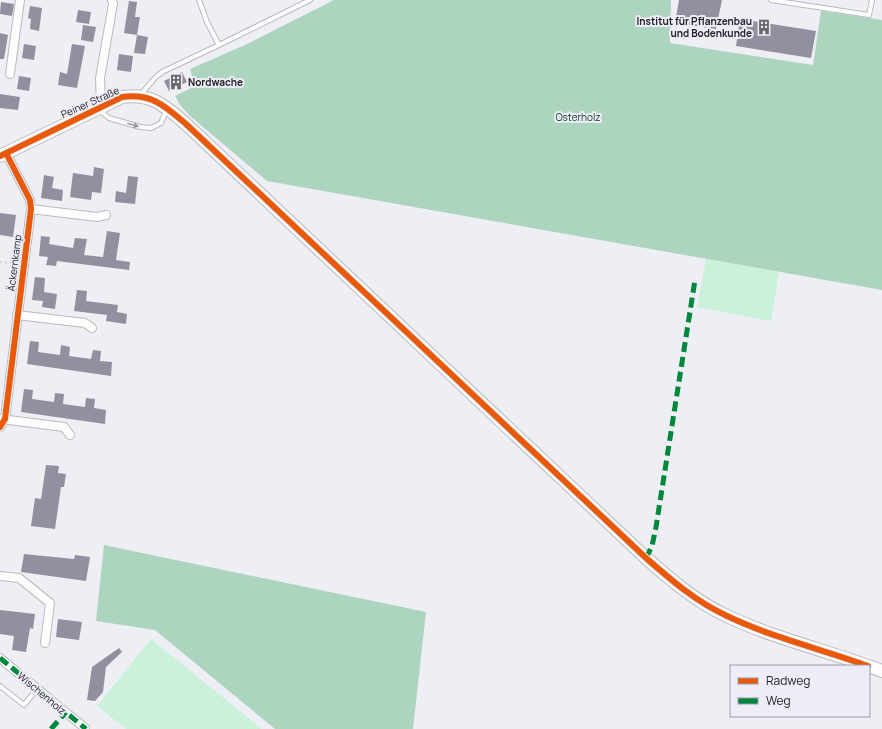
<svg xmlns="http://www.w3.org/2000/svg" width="882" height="729" font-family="Manrope,sans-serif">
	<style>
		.green { fill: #cbf1db }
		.forest { fill: #add4be }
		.building { fill: #91909e }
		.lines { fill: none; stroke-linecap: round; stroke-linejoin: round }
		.lane-casing { stroke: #b9babe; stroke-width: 6 }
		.street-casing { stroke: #b9babe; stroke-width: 10 }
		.secondary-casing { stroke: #b9babe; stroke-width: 14 }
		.path { stroke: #d4d4d5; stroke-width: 2; stroke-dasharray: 2 3; stroke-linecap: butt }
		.lane { stroke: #fcfdfd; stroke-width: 4 }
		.street { stroke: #fcfdfd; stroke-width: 8 }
		.secondary { stroke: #fcfdfd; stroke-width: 12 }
		.quiet { stroke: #00873e; stroke-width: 5; stroke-dasharray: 10 5; stroke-linecap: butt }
		.cycleway-casing { stroke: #ecedf6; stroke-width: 8 }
		.cycleway { stroke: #e8590c; stroke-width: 6 }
		.oneway { fill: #999a9c }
		.labels { text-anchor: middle; stroke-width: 4; stroke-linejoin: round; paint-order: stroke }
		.poi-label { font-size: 10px; font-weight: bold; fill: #212125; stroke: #ecedf6; text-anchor: end }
		.street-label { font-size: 10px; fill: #212125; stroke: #ecedf6 }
		.park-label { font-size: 10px; fill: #00371b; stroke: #ecedf6 }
	</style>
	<rect width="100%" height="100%" fill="#eeeff4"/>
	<path class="green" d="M706,259L779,272L771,321L697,307Z
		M151,639L261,728L260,729H126L97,706Z"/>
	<path class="forest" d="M334,0H671L670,43L813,65L821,11L882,20V290L267,181L190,116L180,105L175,96L195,86L190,69L245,45Z
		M104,545L426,612L413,729H275L155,630L96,621Z"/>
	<path class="building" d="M679,0H722L716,29L675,23Z
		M129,1L137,2L135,17H140L137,35L124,33Z
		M1,2L14,4L12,16L0,14Z
		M30,6L42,8L39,31L30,29L31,19L28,18Z
		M78,10L91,12L89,24L76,22Z
		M740,19L816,31L811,58L736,46Z
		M83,25L96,27L93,42L81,40Z
		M0,33L8,35L4,59H0Z
		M137,35L148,37L145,54L134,53Z
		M24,44L36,46L34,60L22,58Z
		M72,44L85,46L77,88L58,85L60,72L67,74Z
		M119,54L133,56L131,72L117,70Z
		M182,72L187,82L169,91L164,81Z
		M19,76L31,78L29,91L17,89Z
		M0,94L20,97L18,110L0,108Z
		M94,167L104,169L101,193L92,192L91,200L70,197L73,173L93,176Z
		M44,175L54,177L52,188L63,190L62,201L41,198Z
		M128,176L138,177L135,204L115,202L116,191L126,193Z
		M0,213L16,215L13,237L0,235Z
		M107,231L120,233L116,260L130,262L129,270L57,261L56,266L46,265L48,257L39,256L41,236L50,237L49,244L73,248L75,238L87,239L84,255L103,257Z
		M35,277L45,278L44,292L57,294L55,309L42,307L43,301L32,300Z
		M77,290L87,291L86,301L118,305L117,312L127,314L126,324L106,321L107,315L74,311Z
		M30,341L39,342L38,352L60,355L61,345L70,347L69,356L91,359L93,350L101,351L100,361L112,362L111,376L27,364Z
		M24,389L33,390L32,399L54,402L55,393L64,394L63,404L85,407L86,398L95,399L94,408L106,410L105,424L21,412Z
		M46,465L59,466L58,473L66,474L64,487H61L55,529L31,526L35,498L41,499Z
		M24,554L74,559L75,555L90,557L86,581L21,572Z
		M0,610L35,614L33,629L30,628L26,652L12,650L14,636L0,634Z
		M58,619L82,622L79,640L56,637Z
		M119,648L122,652L106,667L103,692L95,701L87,700L92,667Z"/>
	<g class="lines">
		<defs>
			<path id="lane" d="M199,0L207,22L219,45
				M771,0L869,15L872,0
				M141,94L156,77L162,72L219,45L310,0
				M102,109L103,113L109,118L140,127L151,128L161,123L165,113V109
				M0,686L24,705L37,689"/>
			<path id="street" d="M10,74L20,0
				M101,107L100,78L113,4L112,0
				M31,209L97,217L106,215
				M17,315L85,323L92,328
				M1,419L64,427L70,435
				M0,427L5,419L31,209L30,200L6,153
				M0,576L19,578L50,603L45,643
				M0,658L85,728"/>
			<path id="secondary" d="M0,156L122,97C152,93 165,106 186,124L646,558C670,579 695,601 725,615C770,637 821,649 868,666
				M869,666L882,671"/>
		</defs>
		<use href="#lane" class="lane-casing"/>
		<use href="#street" class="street-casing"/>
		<use href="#secondary" class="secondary-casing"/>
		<path class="path" d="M0,262L17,264"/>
		<use href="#lane" class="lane"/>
		<use href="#street" class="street"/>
		<use href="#secondary" class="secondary"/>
		<path class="quiet" d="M646,558L652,546L656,527L695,280
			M0,658L86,729
			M51,729L66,712"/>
		<defs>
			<path id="cycleway" d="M0,156L122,97C152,93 165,106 186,124L646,558C670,579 695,601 725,615C770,637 821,649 868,666
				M0,427L5,419L31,209L30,200L6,153"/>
		</defs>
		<use href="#cycleway" class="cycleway-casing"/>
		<use href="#cycleway" class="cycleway"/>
	</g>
	<defs><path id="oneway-solid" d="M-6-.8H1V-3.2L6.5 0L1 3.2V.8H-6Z"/></defs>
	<use class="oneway" href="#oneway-solid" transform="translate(133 125) rotate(16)"/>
	<defs>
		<symbol id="building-bare" viewBox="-9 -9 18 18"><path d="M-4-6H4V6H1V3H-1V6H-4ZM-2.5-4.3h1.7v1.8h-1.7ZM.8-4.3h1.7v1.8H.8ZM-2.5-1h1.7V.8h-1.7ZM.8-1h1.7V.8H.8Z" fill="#69696d" stroke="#ecedf6" stroke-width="2.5" paint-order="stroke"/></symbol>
	</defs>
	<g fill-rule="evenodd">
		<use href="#building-bare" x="753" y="16" width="22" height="22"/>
		<use href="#building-bare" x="165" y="71" width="22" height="22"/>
	</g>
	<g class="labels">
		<g class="poi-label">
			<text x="752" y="25">Institut für Pflanzenbau<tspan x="752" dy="12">und Bodenkunde</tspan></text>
			<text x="188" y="86" text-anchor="start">Nordwache</text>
		</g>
		<g class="street-label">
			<text transform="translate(90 102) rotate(-24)" y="4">Peiner Straße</text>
			<text transform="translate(14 263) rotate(-83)" y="4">Äckernkamp</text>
			<text transform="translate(42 693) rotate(40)" y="4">Wischenholz</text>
		</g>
		<g class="park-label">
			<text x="578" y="121">Osterholz</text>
		</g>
	</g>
	<rect x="730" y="665" width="140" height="52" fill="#ecedf6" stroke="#9b9ba2"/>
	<rect x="738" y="678" width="20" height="6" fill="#e8590c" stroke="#9b9ba2"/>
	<text x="766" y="685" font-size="12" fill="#212125">Radweg</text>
	<rect x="738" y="698" width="20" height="6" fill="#00873e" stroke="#9b9ba2"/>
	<text x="766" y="705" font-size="12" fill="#212125">Weg</text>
</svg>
